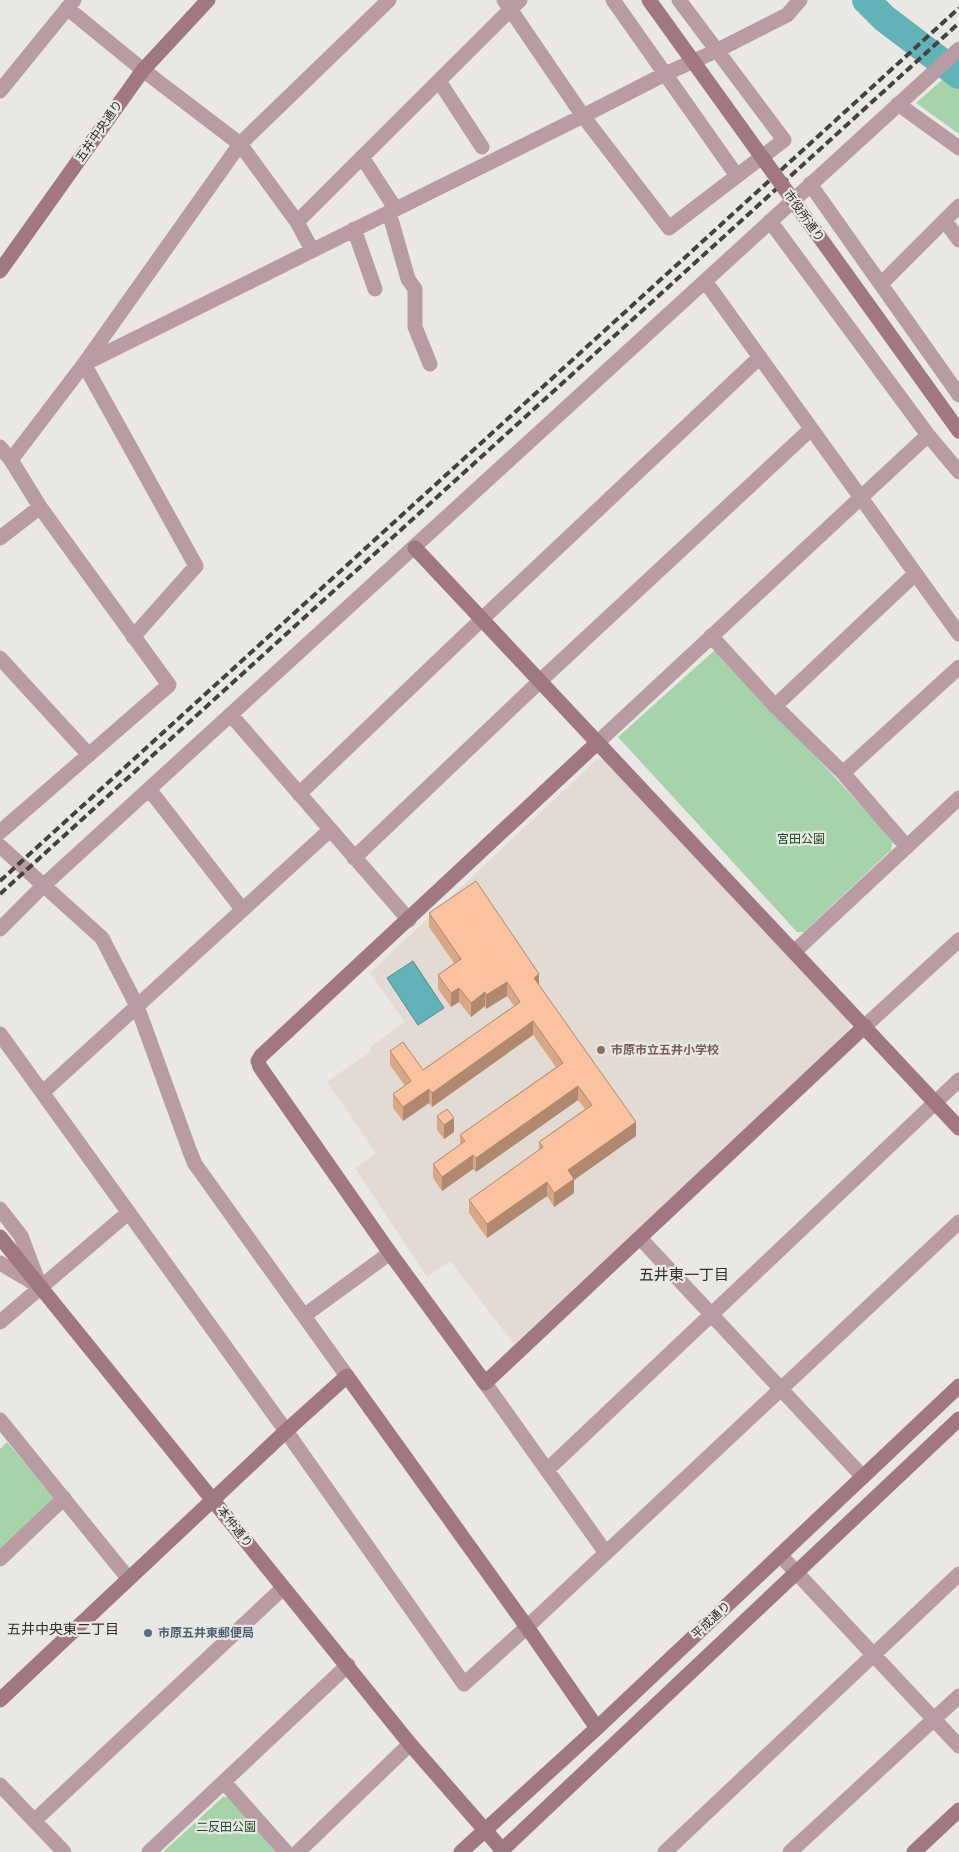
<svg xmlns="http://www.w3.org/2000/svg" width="959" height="1852" font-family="'Source Sans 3','Noto Sans JP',sans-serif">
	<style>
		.built { fill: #e3dbd3 }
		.green { fill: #a6d3aa }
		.water { fill: #61b3b8; stroke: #528b8e }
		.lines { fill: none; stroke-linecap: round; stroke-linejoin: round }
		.river { stroke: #61b3b8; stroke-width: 28 }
		.street { stroke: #b99ca3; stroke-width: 15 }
		.secondary { stroke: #a17781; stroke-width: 15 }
		.rail { stroke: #434240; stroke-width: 4; stroke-dasharray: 8 4; stroke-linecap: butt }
		.secondary-bridge { stroke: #a17781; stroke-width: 15 }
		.wall { fill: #d7a788 }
		.shaded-wall { fill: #af886f }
		.building { fill: #fac29e; stroke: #af886f }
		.education-dot { fill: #8d6e63; stroke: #eae8e5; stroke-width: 2 }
		.service-dot { fill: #5c6f8a; stroke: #eae8e5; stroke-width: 2 }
		.labels { text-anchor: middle; stroke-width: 4.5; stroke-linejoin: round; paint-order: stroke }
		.street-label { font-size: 12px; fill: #2e2d2c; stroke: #eae8e5 }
		.park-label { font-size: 12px; fill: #174c23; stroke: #eae8e5 }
		.education-label { font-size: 12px; font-weight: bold; fill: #785e54; stroke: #eae8e5; text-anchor: start }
		.service-label { font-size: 12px; font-weight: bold; fill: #4e5e75; stroke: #eae8e5; text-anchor: start }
		.neighbourhood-label { font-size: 14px; fill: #2e2d2c; stroke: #eae8e5 }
		.quarter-label { font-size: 15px; fill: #2e2d2c; stroke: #eae8e5 }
	</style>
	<rect width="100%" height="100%" fill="#eae8e5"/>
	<path class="built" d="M597,759L607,760L849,1016L850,1033L514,1344L450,1261L427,1277L355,1168L376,1153L327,1082L370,1052V1047L405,1022L370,973Z"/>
	<path class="green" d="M959,65V134L916,103Z
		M716,649L893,840L891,850L804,932H797L618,737Z
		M7,1442L54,1497L0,1549V1449Z
		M223,1797H232L281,1852H163Z"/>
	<path class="water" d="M413,961L444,1008L418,1025L387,978Z"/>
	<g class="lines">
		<path class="river" d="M866,0L884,18L959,75"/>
		<path class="street" d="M504,0L583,116L669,228L784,140L679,0
			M613,0L737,176
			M67,8L143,70L240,144L297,222L312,250
			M439,81L482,147
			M0,91L74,0
			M898,104L959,148
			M362,157L395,208
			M810,184L959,395
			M389,212L408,279L415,289V327L430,364
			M770,221L928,435L959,472
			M945,221L959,240
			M297,222L520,0
			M354,229L375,289
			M705,281L959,634
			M881,284L959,206
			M0,447L11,460L40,507L169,685L0,832
			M11,460L84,364L240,144L389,0
			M0,538L40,507
			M711,636L775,706L843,773L907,847
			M133,637L196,566L84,364L583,116L665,74L716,51L787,15L800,0
			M0,658L89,755
			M775,706L915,574
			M231,715L409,920
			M597,743L928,435
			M843,773L959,667
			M149,789L242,909
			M299,794L482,619L760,357
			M0,846L102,938L137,1006L190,1152L195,1164L347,1376
			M354,858L540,681L811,429
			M0,929L44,885L959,49
			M794,952L959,798
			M865,1026L959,940
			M0,1034L286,1431L464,1684L527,1627L959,1222
			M43,1092L330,830
			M0,1209L21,1236L38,1281
			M640,1238L863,1477
			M0,1263L39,1286
			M305,1315L390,1253
			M0,1322L128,1213
			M485,1383L606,1553
			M0,1420L128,1578
			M547,1470L959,1080
			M780,1555L959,1746
			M0,1559L64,1498
			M224,1782L286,1852
			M0,1785L64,1852
			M34,1821L283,1588
			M149,1852L348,1665
			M298,1852L410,1744
			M665,1852L959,1574
			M790,1852L959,1696"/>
		<path class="secondary" d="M0,271L143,70L208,0
			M415,548L959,1128
			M597,743L261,1056L258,1061L260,1067L390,1253L485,1383L865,1026
			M0,1237L410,1744L504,1852
			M0,1700L286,1431L347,1376L527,1627L597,1728
			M461,1852L597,1728L959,1386
			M500,1852L959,1419
			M914,1852L959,1810"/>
		<path class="rail" d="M0,881L959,8
			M0,894L959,23"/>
		<path class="secondary-bridge" d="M649,0L959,431"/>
	</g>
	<path class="wall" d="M429,913L539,985L636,1136L574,1180V1193L554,1207L547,1196L487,1238L469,1213V1200L539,1150V1142L585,1109L578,1100L476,1172L473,1169L442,1191L433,1178V1164L460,1145V1135L556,1067L533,1035L432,1107L429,1103L403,1121L393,1108V1094L405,1086L390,1065V1051L423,1070L514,1006L507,996L486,1009L485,1006L471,1017L459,1002L451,1007L438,989V975L454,963L429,927Z
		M437,1116L454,1132L444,1139L437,1130Z"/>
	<path class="shaded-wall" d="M539,974V988L534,978Z
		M507,982V996L486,1009V995Z
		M459,988V1002L451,1007V993Z
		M485,992V1006L471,1017V1003Z
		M533,1021V1035L432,1107V1093Z
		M578,1086V1100L476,1172V1158Z
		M429,1089V1103L403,1121V1107Z
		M454,1118V1132L444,1139V1125Z
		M636,1122V1136L574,1180V1193L554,1207V1193L568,1170Z
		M473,1155V1169L442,1191V1177Z
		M547,1182V1196L487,1238V1224Z"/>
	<path class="building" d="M476,881L539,974L534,978L636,1122L568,1170L574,1179L554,1193L547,1182L487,1224L469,1200L543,1147L539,1142L592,1105L578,1086L476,1158L473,1155L442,1177L433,1164L465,1141L460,1135L563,1063L533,1021L432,1093L429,1089L403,1107L393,1094L411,1081L390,1051L403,1042L423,1070L520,1002L507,982L486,995L485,992L471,1003L459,988L451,993L438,975L461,959L429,913Z
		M447,1109L454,1118L444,1125L437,1116Z"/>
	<circle class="education-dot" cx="601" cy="1050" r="5"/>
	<circle class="service-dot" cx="148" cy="1633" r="5"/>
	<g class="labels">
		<g class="street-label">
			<text transform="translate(99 131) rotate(-55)" y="4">五井中央通り</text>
			<text transform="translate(804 216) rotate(54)" y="4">市役所通り</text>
			<text transform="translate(235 1527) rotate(52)" y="4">本仲通り</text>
			<text transform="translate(711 1620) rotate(-43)" y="4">平成通り</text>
		</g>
		<g class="park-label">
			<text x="801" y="843">宮田公園</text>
			<text x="226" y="1831">二反田公園</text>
		</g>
		<g class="education-label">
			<text x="611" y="1054">市原市立五井小学校</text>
		</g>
		<g class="service-label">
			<text x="158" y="1637">市原五井東郵便局</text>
		</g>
		<g class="neighbourhood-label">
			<text x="63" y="1634">五井中央東二丁目</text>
		</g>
		<g class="quarter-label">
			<text x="684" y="1280">五井東一丁目</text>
		</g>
	</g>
</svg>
